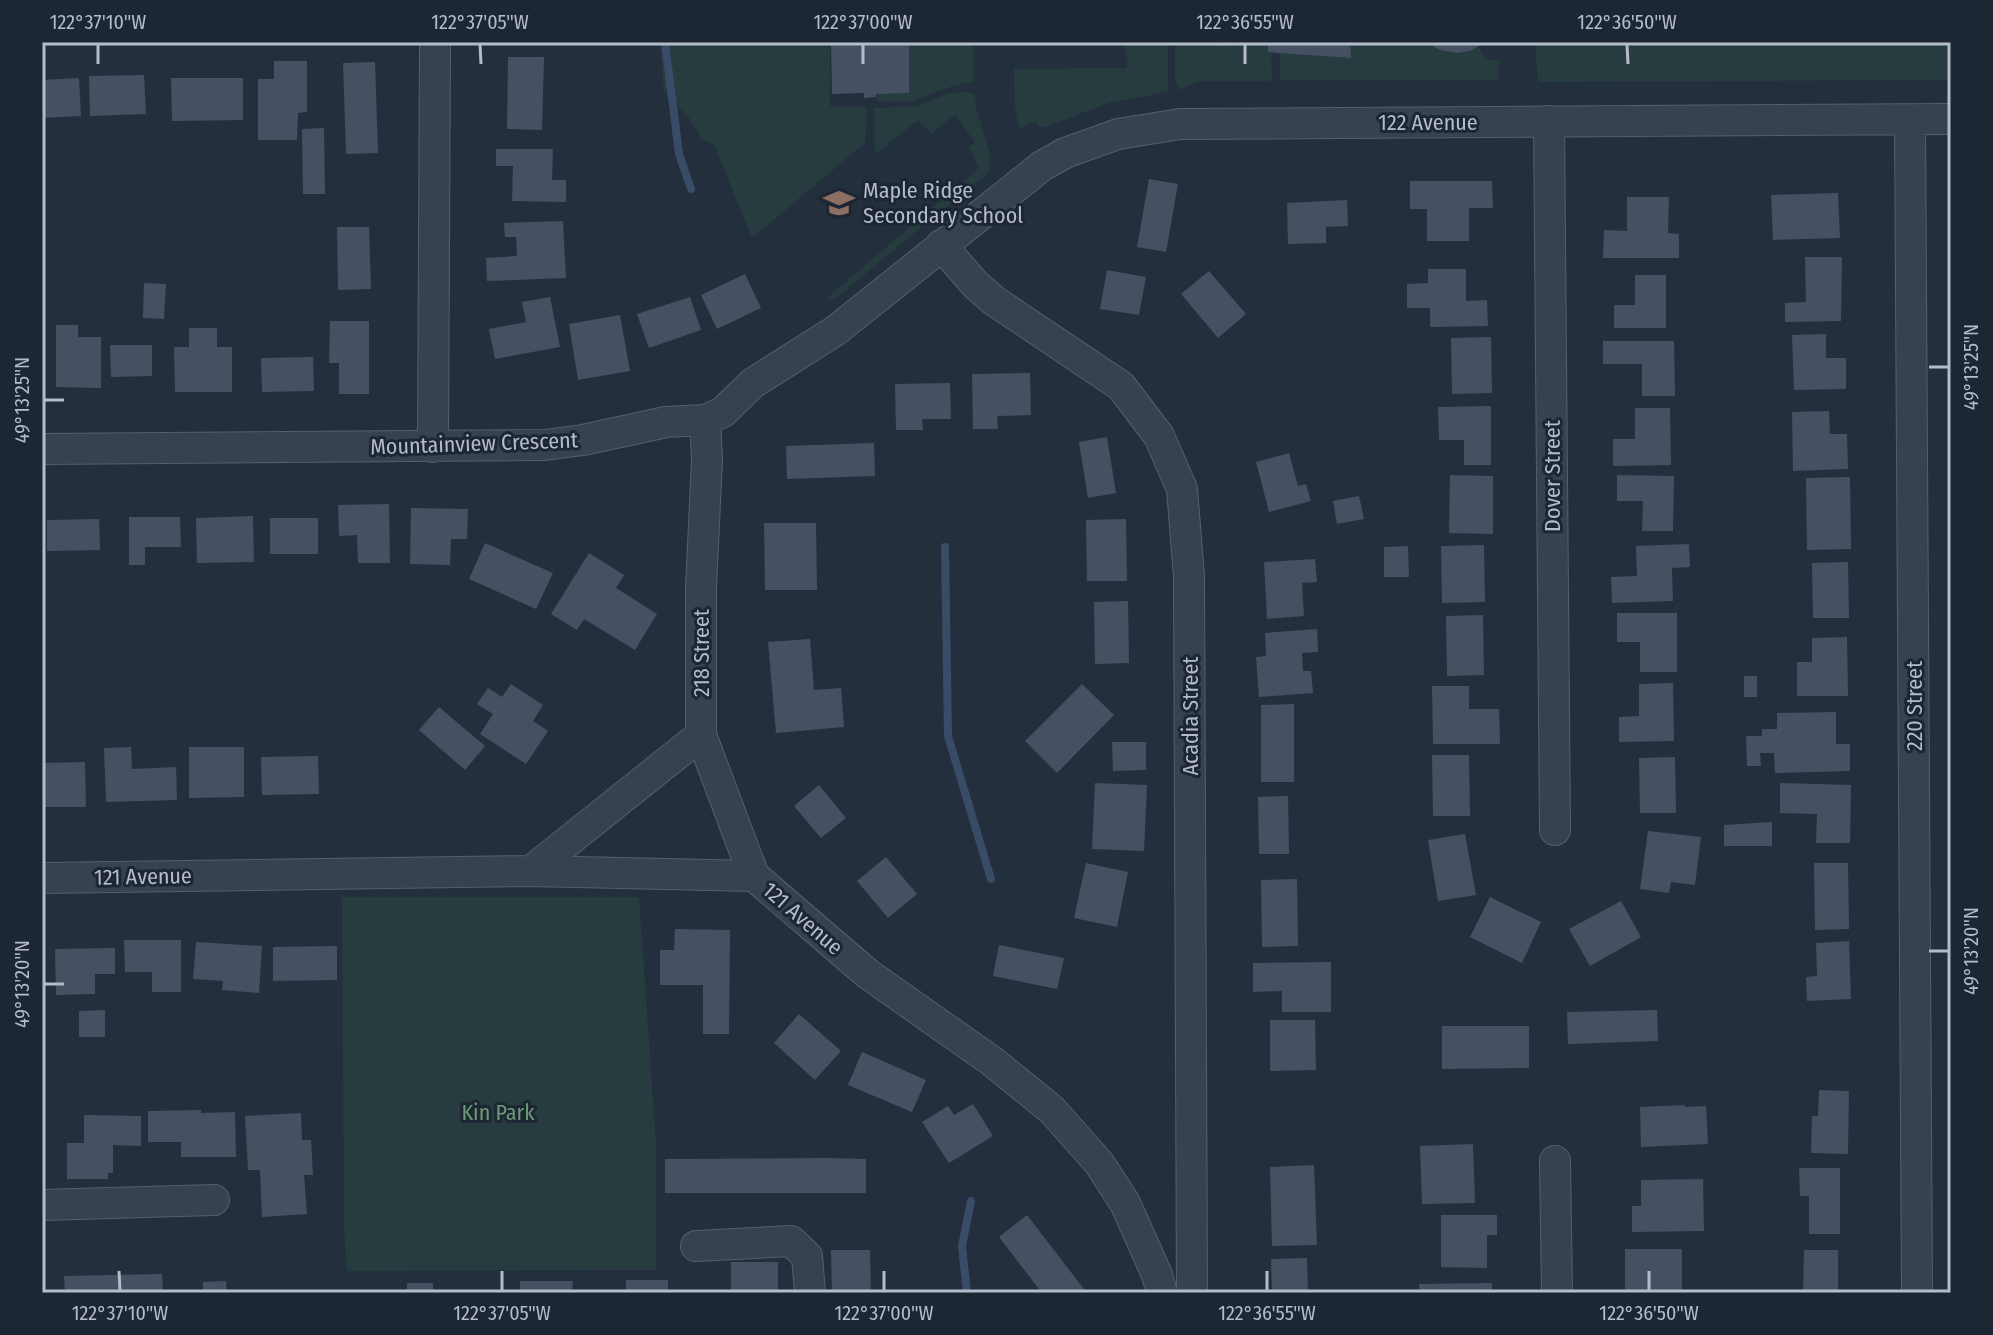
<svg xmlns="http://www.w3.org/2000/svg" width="1993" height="1335" font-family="'Fira Sans Condensed',sans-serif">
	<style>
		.green { fill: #263c3f }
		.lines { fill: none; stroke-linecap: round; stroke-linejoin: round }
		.stream { stroke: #394c67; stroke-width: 8 }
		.building { fill: #455162 }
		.minor-casing { stroke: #565f6c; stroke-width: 32 }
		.minor { stroke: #38414e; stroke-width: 30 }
		.ticks { fill: none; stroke: #b4bcc9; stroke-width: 3 }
		.labels { text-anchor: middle; stroke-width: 6; stroke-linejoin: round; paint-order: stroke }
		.street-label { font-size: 22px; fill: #b4bcc9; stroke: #1d2633 }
		.poi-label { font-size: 22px; fill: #b4bcc9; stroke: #1d2633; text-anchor: start }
		.park-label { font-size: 22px; fill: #6b9a76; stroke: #1d2633 }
		.neatline { fill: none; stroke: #b4bcc9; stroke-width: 3 }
		.ticks-label { font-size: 20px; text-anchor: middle; fill: #b4bcc9 }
	</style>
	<rect width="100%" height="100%" fill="#242f3e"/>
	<path class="green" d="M660,42H830V106L867,107L865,143L752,238L714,145L702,139L689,118L664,91Z
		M909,42H973L974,81L953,86L912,101L877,102L876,94L909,93Z
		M1123,42H1168V92L1108,103L1046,127H1040L1035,121L1020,129L1015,108L1014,69L1126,68L1128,62Z
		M1175,42H1198L1213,46L1268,45V51L1271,52L1272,78L1269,81H1200L1179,90L1175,81Z
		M1406,42H1427L1440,50L1456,53L1479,47C1482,58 1488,61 1499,61L1498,80H1280V53L1350,58V45L1405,44Z
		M1535,42H1951V80L1538,82Z
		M965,92L975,94L976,108L991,157L988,159L990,166L987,174L936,215L927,217L925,224L841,294L832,300L828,297L979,168L969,148L975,142L955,115L931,134L918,120L877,153L875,150L874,108L916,106L949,93Z
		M342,897H639L656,1143V1270L347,1271L344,1229Z"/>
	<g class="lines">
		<path class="stream" d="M665,42L679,154L691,189
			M945,547L948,736L991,879
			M967,1293L962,1246L971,1201"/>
	</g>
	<path class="building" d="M831,42H909V93L876,94V97L864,98V93L832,94Z
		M1213,42H1350L1351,58L1278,53L1268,52V45L1213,46Z
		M1426,42H1486L1470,51L1456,53L1440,50Z
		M508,57H544L542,130L507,129Z
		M274,61H307V112L298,113L297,140H258V79H274Z
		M375,62L378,153L346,154L343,63Z
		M144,75L146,114L90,116L89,76Z
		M79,78L81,116L42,118V80Z
		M171,78H243V120L172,121Z
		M324,128L325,194H303L302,129Z
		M496,149H553L552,180H566V202L512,201L513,166H496Z
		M1149,179L1178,184L1166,252L1137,247Z
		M1410,181H1492L1493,208H1469V241H1427V209H1410Z
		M1838,193L1840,238L1773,240L1771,195Z
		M1627,197H1669L1668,233L1679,234V258H1603L1604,230L1627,231Z
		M1347,200L1348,226L1326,227V243L1288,244L1287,203Z
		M563,221L566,278L487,281L486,258L517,256L516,237H505L504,223Z
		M337,227H369L371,289L338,290Z
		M1805,257H1842L1841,321L1785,322V303L1806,302Z
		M1428,269H1466V301L1487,300L1488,326L1430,327V308H1407V284L1428,283Z
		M1107,270L1146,277L1139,315L1100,309Z
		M1209,271L1246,314L1218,338L1181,294Z
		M745,274L761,308L717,329L701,295Z
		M1635,275H1666V328H1614V305H1635Z
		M144,283L166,284L164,319L143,318Z
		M550,297L560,347L495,359L489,329L526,322L522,302Z
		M690,297L701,330L649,348L637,314Z
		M620,315L630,371L578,380L569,324Z
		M330,321H369V394H339V363H329Z
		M56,325H78V337H101V388L56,387Z
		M189,328H217V347H232V392H175L174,347H189Z
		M1826,334V358H1846V389L1794,390L1792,335Z
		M1491,337L1492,393L1452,394L1451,338Z
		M1603,341H1674L1675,396H1642V364H1603Z
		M110,345H152V376L111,377Z
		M313,357L314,391L262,392L261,358Z
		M1030,373L1031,415L997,416L998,429H973L972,374Z
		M950,383L951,419H922L923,430H896L895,384Z
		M1491,406V465H1464V440H1439L1438,407Z
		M1635,408H1670L1671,465L1613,466V439H1635Z
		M1829,411L1830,434H1847L1848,469L1793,471L1792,412Z
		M1107,437L1116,493L1088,498L1079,442Z
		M874,443L875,476L787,479L786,446Z
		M1289,453L1298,486L1306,484L1311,501L1269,512L1256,462Z
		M1450,475L1493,476V534L1449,533Z
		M1617,475L1674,476L1673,531H1642L1643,501H1617Z
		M1850,477L1851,549L1807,550L1806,478Z
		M1359,496L1364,519L1337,524L1333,501Z
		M389,504L390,563H358L357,535L339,536L338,505Z
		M411,508L468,509L467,539H451L450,565L410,564Z
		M253,516L254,562L197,563L196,518Z
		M129,517H180L181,547H145V565H129Z
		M270,518H318V554H270Z
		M99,519L100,550L47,551V520Z
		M1126,519L1127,581H1087L1086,520Z
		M764,523H816L817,590H765Z
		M485,543L553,573L536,609L469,579Z
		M1689,544L1690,567L1672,568L1673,601L1612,603L1611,577L1637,576L1636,546Z
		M1484,545L1485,602L1442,603L1441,546Z
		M1408,546L1409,577H1384V547Z
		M589,553L624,575L616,588L657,614L635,650L584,619L577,630L551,614Z
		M1315,559L1317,582L1302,583L1304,616L1267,619L1264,562Z
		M1848,562L1849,618H1813L1812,563Z
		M1128,601L1129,663L1095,664L1094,602Z
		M1617,613H1677V672H1640V642H1617Z
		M1483,615L1484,675L1447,676L1446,616Z
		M1317,629L1318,652L1302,653L1303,671H1311L1313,693L1259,697L1256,657L1266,656L1265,633Z
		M1847,637L1848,696H1797V662H1812V638Z
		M810,639L814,690L841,688L844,727L776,733L768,642Z
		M1744,676H1757V697H1744Z
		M1673,683L1674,741L1619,742V717L1639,716V684Z
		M511,684L543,705L533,721L548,731L526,764L480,734L493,714L477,704L488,688L502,697Z
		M1082,684L1114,715L1057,773L1025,741Z
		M1432,686H1469V709H1499L1500,744H1433Z
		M1294,704V782H1261V705Z
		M439,707L485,746L465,770L419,730Z
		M1836,712V744H1850V771L1775,773L1774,753H1760L1761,766H1747L1746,736H1762V729H1777V713Z
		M1112,742H1146V770L1113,771Z
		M131,747L132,769L176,767L177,800L106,802L104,748Z
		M189,747H244V797L189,798Z
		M1432,755H1469L1470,816H1433Z
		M318,756L319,794L262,795L261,757Z
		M1675,757L1676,813H1640L1639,758Z
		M85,762L86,807H42V763Z
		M1095,783L1147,785L1144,851L1092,849Z
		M1780,783L1851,785L1850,843H1816L1817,814L1780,813Z
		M819,785L846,818L821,838L794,806Z
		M1288,796L1289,854H1259L1258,797Z
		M1772,822V846H1724V825Z
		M1648,831L1701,837L1695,885L1671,882L1669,893L1640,889Z
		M1465,834L1476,895L1438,901L1428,840Z
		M886,857L917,894L888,918L857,881Z
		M1086,863L1128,872L1117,927L1074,918Z
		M1814,863H1848L1849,929L1815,930Z
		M1297,879L1298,946L1262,947L1261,880Z
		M1490,897L1541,922L1522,963L1470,937Z
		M1621,901L1641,937L1590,966L1569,929Z
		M675,929L730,930L729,1034H703V985H660V950H674Z
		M124,940H181V992H152V972H125Z
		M1849,941L1851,999L1807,1001L1806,977L1817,976L1816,943Z
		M196,942L262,946L259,993L222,990L223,981L193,979Z
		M999,945L1064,958L1057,989L993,976Z
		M337,946V980L273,981V947Z
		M115,948V974H95V994L56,995L55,949Z
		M1331,962V1012H1282V991L1253,992V963Z
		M105,1010V1037H79V1011Z
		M1657,1010L1658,1041L1568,1044L1567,1012Z
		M799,1014L841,1051L815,1080L774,1043Z
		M1270,1020H1315L1316,1070L1270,1071Z
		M1442,1026H1529V1068L1442,1069Z
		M862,1052L926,1080L912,1112L848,1085Z
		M1819,1090L1849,1091L1848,1154L1811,1153L1812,1116H1818Z
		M973,1104L993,1136L949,1163L922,1122L948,1106L954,1115Z
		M1685,1105V1107L1706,1106L1708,1144L1641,1147L1640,1107Z
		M201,1110V1113L235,1112L236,1157H181V1142H148V1111Z
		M301,1113L302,1140H311L313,1175H304L307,1214L262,1217L260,1170H248L245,1116Z
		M84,1115L141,1116V1146L113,1145V1173H108V1179H67V1143H84Z
		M1473,1144L1475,1203L1422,1204L1420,1146Z
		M826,1158L866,1159V1193H665V1159Z
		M1314,1165L1317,1245L1272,1246L1270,1167Z
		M1799,1168H1840V1234H1809V1196H1800Z
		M1703,1179L1704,1231L1632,1232V1206H1641V1180Z
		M1027,1215L1087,1293H1042L999,1237Z
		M1441,1215H1497V1235H1487V1268L1441,1267Z
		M1625,1249H1682V1293H1625Z
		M831,1250H870L871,1293H832Z
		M1804,1250H1838V1293H1803Z
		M1307,1258L1308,1293H1272L1271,1259Z
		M731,1262H778V1293H731Z
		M162,1274L163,1293H65L64,1276Z
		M626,1280H668V1293H626Z
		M226,1281L227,1293H203V1282Z
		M520,1281H573L572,1293H520Z
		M407,1283H433V1293H407Z
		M1492,1283V1293H1420L1419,1284Z"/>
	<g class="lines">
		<defs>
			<path id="minor" d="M1910,120L1917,1293
				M1549,121L1555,830
				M941,245L975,284L993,300L1121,386L1159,436L1182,489L1189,576L1192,1293
				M705,420L707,459L701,588V735L754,876
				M433,447L435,42
				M42,449L545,445L583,440L666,422L705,420L723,412L753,383L835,331L1042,166L1065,153L1118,134L1180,124L1951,119
				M531,871L701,735
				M42,878L531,871L754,876L868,974L993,1062L1052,1110L1099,1163L1125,1203L1157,1275L1162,1293
				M1555,1161L1557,1293
				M42,1205L214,1200
				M696,1246L791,1241L807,1256L810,1293"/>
		</defs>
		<use href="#minor" class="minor-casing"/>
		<use href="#minor" class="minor"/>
	</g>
	<path class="ticks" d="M98,44V64M480,44L481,64M863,44V64M1245,44V64M1627,44L1628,64M1929,367H1949M44,400H64M1929,951H1949M44,984H64M119,1271L120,1291M502,1271V1291M884,1271V1291M1267,1271V1291M1649,1271V1291"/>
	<defs>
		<symbol id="school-bare" viewBox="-9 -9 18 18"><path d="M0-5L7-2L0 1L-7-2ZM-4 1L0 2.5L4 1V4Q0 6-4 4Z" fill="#8d6e63" stroke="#1d2633" stroke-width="2.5" paint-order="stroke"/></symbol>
	</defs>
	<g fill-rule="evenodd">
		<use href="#school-bare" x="817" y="181" width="44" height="44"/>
	</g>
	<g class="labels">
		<g class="street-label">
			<text x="1428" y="130">122 Avenue</text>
			<text transform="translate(474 443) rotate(-2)" y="8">Mountainview Crescent</text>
			<text transform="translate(1552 476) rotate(-90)" y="8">Dover Street</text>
			<text transform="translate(701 653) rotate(-90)" y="8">218 Street</text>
			<text transform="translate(1914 706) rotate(-90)" y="8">220 Street</text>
			<text transform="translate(1190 716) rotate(-90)" y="8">Acadia Street</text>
			<text transform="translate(143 876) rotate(-1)" y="8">121 Avenue</text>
			<text transform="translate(803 918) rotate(41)" y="8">121 Avenue</text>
		</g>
		<g class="poi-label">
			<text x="863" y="198">Maple Ridge<tspan x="863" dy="25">Secondary School</tspan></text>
		</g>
		<g class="park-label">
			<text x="498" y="1120">Kin Park</text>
		</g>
	</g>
	<rect width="1993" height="1335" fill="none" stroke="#1d2633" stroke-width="88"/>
	<rect x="44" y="44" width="1905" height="1247" class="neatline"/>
	<g class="ticks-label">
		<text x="98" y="29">122°37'10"W</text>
		<text x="480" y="29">122°37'05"W</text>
		<text x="863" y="29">122°37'00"W</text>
		<text x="1245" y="29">122°36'55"W</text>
		<text x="1627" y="29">122°36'50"W</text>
		<text transform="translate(1971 367) rotate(-90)" y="7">49°13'25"N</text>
		<text transform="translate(22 400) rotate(-90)" y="7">49°13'25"N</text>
		<text transform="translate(1971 951) rotate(-90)" y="7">49°13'20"N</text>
		<text transform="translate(22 984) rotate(-90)" y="7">49°13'20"N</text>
		<text x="120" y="1320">122°37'10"W</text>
		<text x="502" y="1320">122°37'05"W</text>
		<text x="884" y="1320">122°37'00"W</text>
		<text x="1267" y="1320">122°36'55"W</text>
		<text x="1649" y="1320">122°36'50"W</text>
	</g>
</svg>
